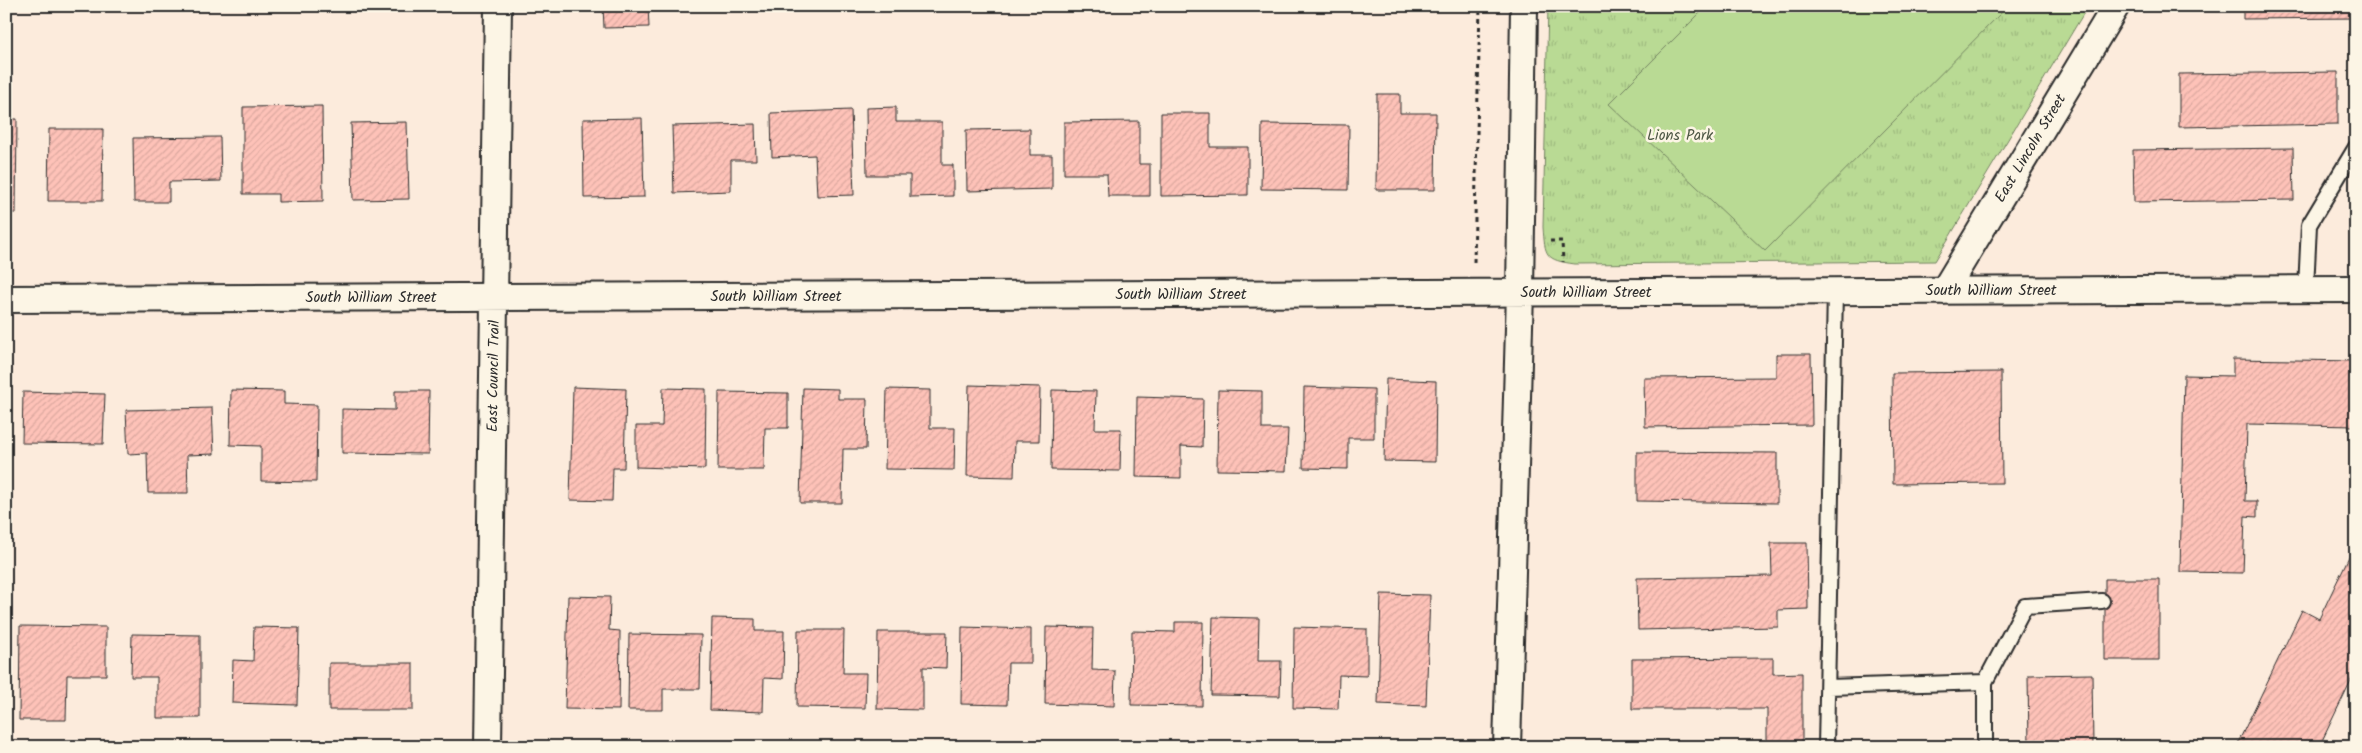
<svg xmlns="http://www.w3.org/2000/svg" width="2362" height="753" font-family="Kalam,sans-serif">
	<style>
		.park { fill: url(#park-tufts); stroke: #728260 }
		.garden { fill: #b9da94; stroke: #728260 }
		.building { fill: url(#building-hatch); stroke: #2b2b2b }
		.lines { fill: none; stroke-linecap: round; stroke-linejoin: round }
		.service-casing { stroke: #2b2b2b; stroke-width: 18 }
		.minor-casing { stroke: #2b2b2b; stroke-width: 30 }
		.path { stroke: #2b2b2b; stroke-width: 3; stroke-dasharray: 4 4; stroke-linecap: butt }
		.service { stroke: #fcf5e5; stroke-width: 14 }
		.minor { stroke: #fcf5e5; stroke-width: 26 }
		.labels { text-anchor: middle; stroke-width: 5; stroke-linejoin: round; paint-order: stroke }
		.park-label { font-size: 15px; fill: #4e5745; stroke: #fcf5e5 }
		.street-label { font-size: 15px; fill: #2b2b2b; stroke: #fcf5e5 }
	</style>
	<defs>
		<pattern id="park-tufts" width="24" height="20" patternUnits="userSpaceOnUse" patternTransform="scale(1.25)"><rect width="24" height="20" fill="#b9da94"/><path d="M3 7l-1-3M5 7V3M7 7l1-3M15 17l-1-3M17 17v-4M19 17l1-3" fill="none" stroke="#9fbb80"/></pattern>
		<pattern id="building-hatch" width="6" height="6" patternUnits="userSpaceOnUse" patternTransform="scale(1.25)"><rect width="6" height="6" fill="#fec2b8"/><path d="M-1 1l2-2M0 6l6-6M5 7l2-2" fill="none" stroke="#daa79e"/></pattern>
	</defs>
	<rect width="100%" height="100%" fill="#fcebdc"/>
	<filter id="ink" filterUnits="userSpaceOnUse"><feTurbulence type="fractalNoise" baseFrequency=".02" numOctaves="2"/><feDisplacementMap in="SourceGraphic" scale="10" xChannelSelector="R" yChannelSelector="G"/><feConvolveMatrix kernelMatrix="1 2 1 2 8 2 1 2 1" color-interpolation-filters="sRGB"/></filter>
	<g filter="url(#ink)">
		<path class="park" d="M1548,6H2088L1935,261L1575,264C1545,260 1545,256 1543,227Z"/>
		<path class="garden" d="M1707,6H2008L1765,251L1609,104Z"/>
		<path class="building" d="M603,6H648L649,27L604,28Z
			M2243,6H2356V18L2243,19Z
			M2338,72V124L2179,127V74Z
			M1377,94H1400V113H1436L1435,190H1376Z
			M322,106L323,201L278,202V194H243V107Z
			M896,107V122H942V165H953V196L910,197V175H867L866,108Z
			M851,110L854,195L817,196L815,155L772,157L771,113Z
			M1161,113H1210V147H1248V195L1161,196Z
			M642,118L644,197L584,198L583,119Z
			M6,119H17L16,213H6Z
			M1139,121V164H1150V196H1108L1107,174H1064V122Z
			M407,122L409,199L353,200L351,123Z
			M755,124L756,160H731V191L674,193L672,126Z
			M1262,124L1349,125L1348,190L1261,189Z
			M49,129H103L102,201H48Z
			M1030,129V155H1052V189L967,191L966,130Z
			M220,137L221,181L169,182V202H134L133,138Z
			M2293,148L2294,200L2134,202L2133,150Z
			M1776,354H1811L1812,425L1645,427L1644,378L1776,377Z
			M2233,359L2356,361V426L2247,424L2245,501H2257V517L2245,516L2243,573L2180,572L2184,375L2233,376Z
			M2001,372L2002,483L1893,484L1892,373Z
			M1386,379L1436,381L1435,462L1384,461Z
			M969,385L1040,387L1039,441H1015L1014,477L967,476Z
			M573,387L626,389L624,468H613L612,501L570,500Z
			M1304,387L1374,389V438H1348V469L1303,468Z
			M663,388L706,389L705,469L636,467V426H662Z
			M803,388L838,389V399H867L866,449H843L842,503H800Z
			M887,389L930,390V428H955L954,470L885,469Z
			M231,390L284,391V404L317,405L316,482L261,481V446L230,445Z
			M1052,390L1096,391L1095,429H1121L1120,471L1051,470Z
			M1218,390L1262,391V429H1288L1286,471L1217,470Z
			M395,391H429L428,454L342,453V409L395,410Z
			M23,392L105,394L103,444L22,443Z
			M719,392L788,393V428H765L764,470H718Z
			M1137,397L1203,399L1202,447L1181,446V478L1136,477Z
			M212,408L214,454L187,455L188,493H148L147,453L128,454L126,410Z
			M1637,452L1777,453V503L1637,501Z
			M2356,542V670L2319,747H2236L2302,610L2319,619Z
			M1771,543H1807L1808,609L1778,610V627L1638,630L1637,578L1772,576Z
			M2105,579H2159V660H2105Z
			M1381,594L1430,595L1426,706L1378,704Z
			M568,596L610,597L609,630L620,631L619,710L565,709Z
			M1213,617L1259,618L1258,661H1281L1280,696L1211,695Z
			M712,618L755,619V631H784L783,679L764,678L763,712L710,710Z
			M1175,622H1203L1202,706L1131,705L1132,631L1175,632Z
			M20,626L106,627V675H67L66,720H19Z
			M254,627L299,628L297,705L232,703L233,660L253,661Z
			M962,627L1031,629V663H1008L1007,705L961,704Z
			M1046,627L1093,628L1092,670L1115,671L1114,706L1045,704Z
			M1294,627L1367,629V676L1339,675L1338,709L1293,708Z
			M798,630H844L843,673H866L865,708L797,707Z
			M878,632H947L946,668L923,667V710L877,709Z
			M132,634L200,635V718H157V677H131Z
			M629,634L701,635L700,689H663V710H628Z
			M1773,658V674L1802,673V742H1767V709H1632V659Z
			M329,663H413V710H329Z
			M2092,674L2093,747H2029L2028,675Z"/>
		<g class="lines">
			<defs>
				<path id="service" d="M2306,289L2309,225L2356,147
					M1828,687L1985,682L2025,606L2102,601
					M1826,747L1835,291
					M1985,747V682"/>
				<path id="minor" d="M1944,291L2116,6
					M6,299L2356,289
					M488,747L498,6
					M1507,747L1520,292L1524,6"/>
			</defs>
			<use href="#service" class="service-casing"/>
			<use href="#minor" class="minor-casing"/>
			<path class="path" d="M1550,241H1562L1563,262
				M1474,262L1480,6"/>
			<use href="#service" class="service"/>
			<use href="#minor" class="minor"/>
		</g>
	</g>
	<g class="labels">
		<g class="park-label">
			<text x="1680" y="140">Lions Park</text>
		</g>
		<g class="street-label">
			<text transform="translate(2030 148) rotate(-59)" y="5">East Lincoln Street</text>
			<text x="1991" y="295">South William Street</text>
			<text x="1586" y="297">South William Street</text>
			<text x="1181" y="299">South William Street</text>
			<text x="776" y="301">South William Street</text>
			<text x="371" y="302">South William Street</text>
			<text transform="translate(493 376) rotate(-89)" y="5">East Council Trail</text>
		</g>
	</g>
	<rect width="2362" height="753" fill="none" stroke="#fcf5e5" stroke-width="25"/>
	<rect x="12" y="12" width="2337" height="728" fill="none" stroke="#2b2b2b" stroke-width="2" filter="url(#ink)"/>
</svg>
